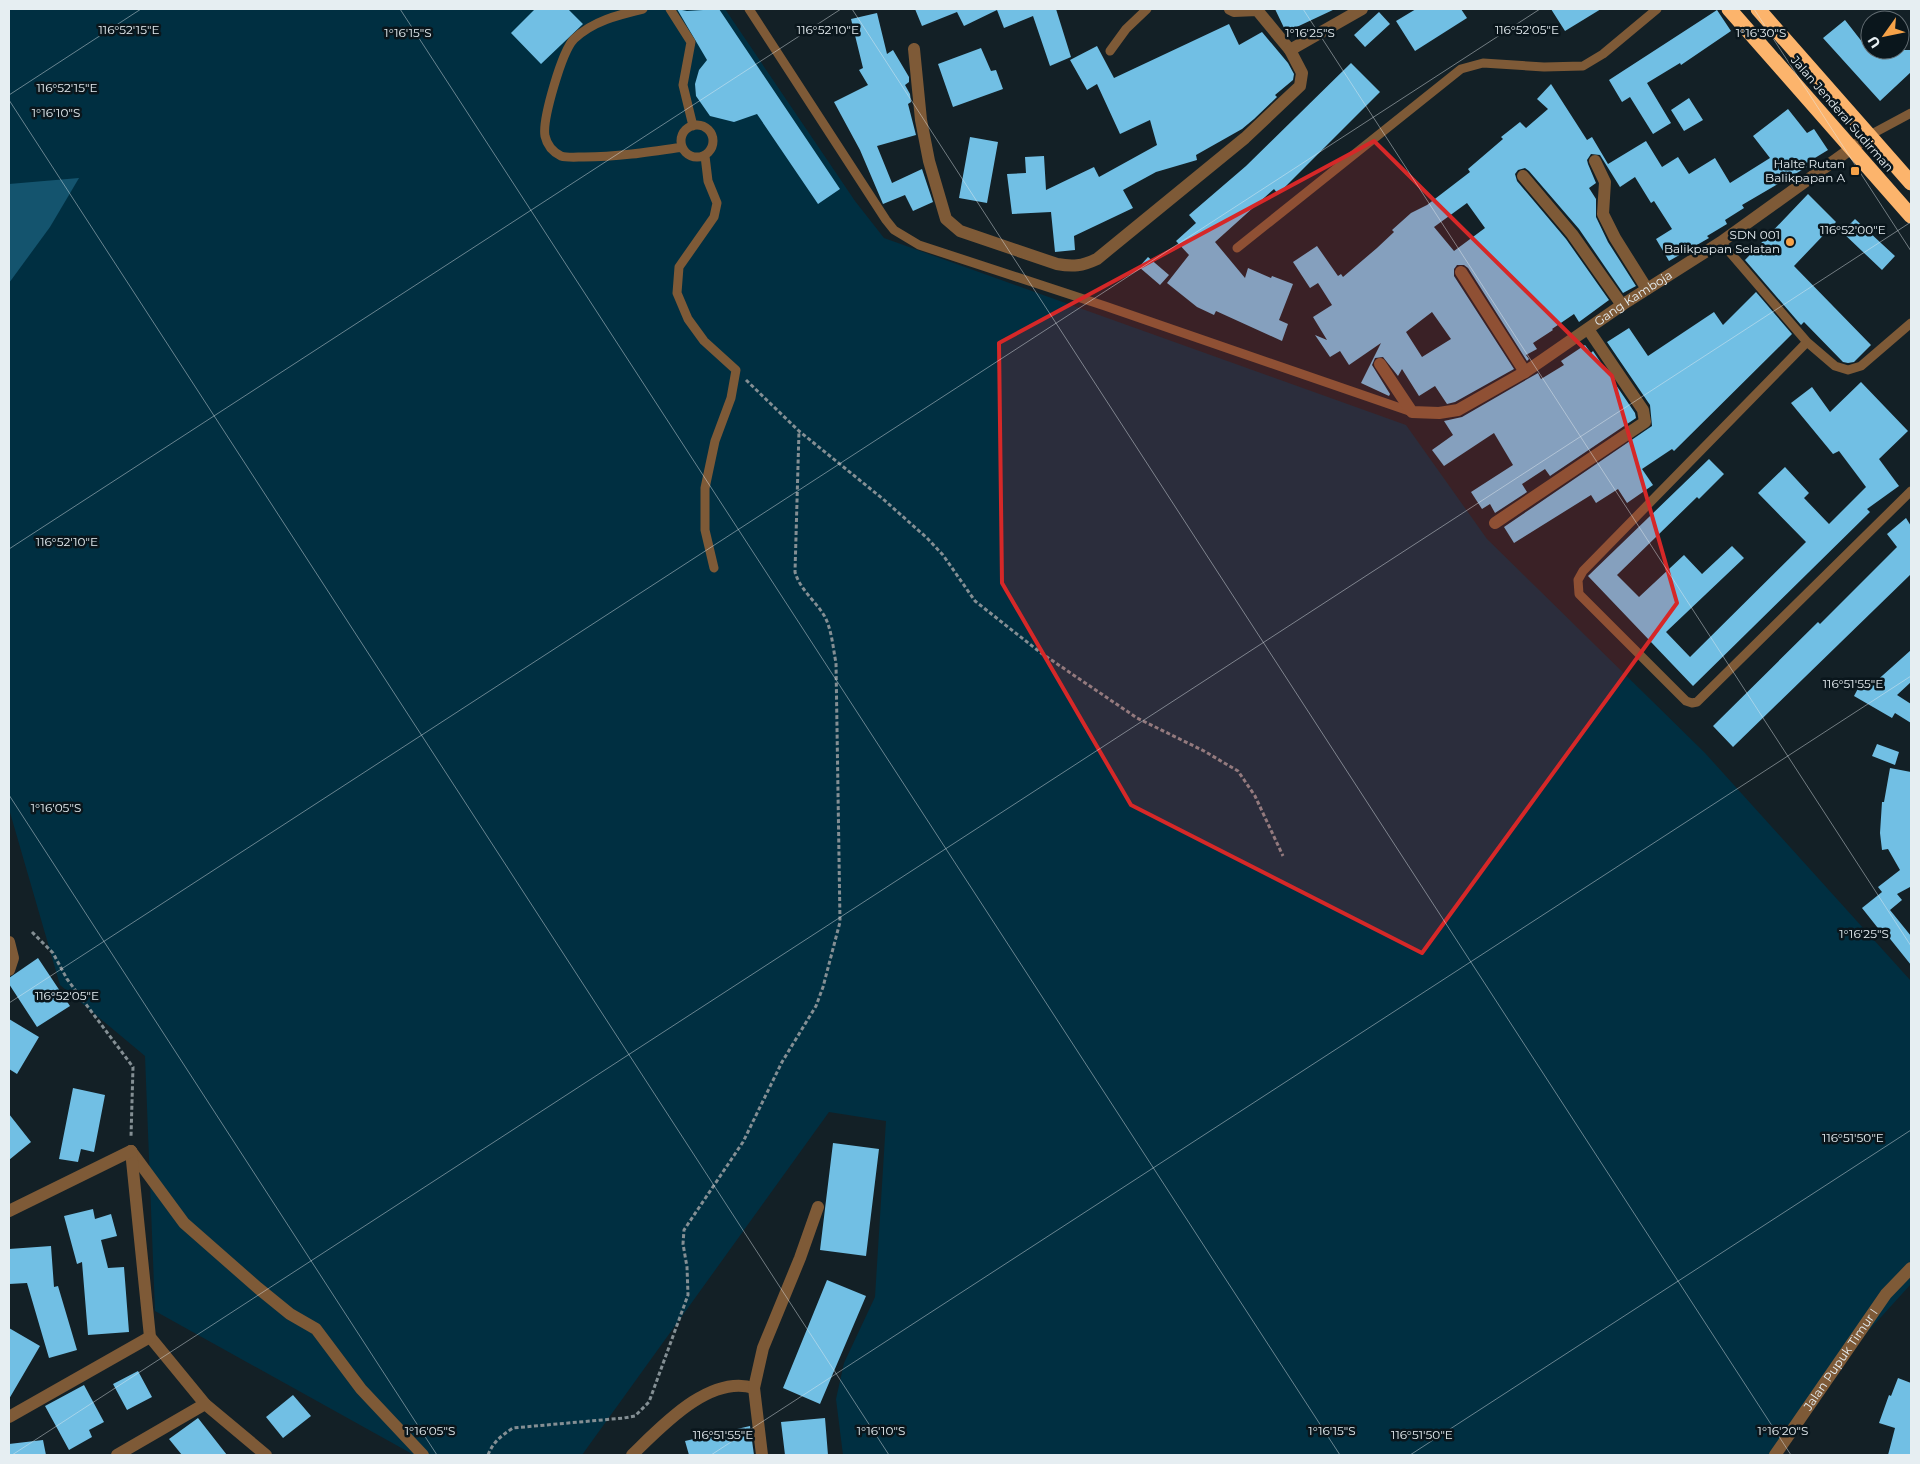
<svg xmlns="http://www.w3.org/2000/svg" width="1920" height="1464" font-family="Montserrat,sans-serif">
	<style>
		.green { fill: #002f41 }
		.water { fill: #14546e }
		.building { fill: #71bfe4; fill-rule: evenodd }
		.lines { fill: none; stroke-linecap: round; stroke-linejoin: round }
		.path { stroke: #848f94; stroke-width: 3; stroke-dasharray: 4 2.5; stroke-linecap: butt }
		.lane { stroke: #7e5a37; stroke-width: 9 }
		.street { stroke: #7e5a37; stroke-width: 12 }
		.highway { stroke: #fcb46c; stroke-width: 15 }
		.marked { fill: #d62828; fill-opacity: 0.2; stroke: #d62828; stroke-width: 4; stroke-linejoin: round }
		.ticks { fill: none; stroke: #e6eef2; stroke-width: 1; stroke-opacity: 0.45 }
		.poi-dot { fill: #f6a248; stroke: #0a161c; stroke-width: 2 }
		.labels { text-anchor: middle; stroke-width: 5; stroke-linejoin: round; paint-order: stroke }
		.street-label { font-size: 12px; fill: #e6eef2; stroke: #0a161c }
		.poi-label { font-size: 12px; fill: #e6eef2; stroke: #0a161c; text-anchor: end }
		.ticks-label { font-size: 12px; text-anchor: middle; fill: #e6eef2; stroke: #0a161c; stroke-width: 5; stroke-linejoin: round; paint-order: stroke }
	</style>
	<rect width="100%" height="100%" fill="#132026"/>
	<path class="green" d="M9,9H725L855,201L884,238L1406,425L1487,539L1705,753L1911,981V1284L1813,1392L1771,1455H843L836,1399L844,1363L875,1297L886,1121L829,1112L582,1455H414L155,1311L145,1056L60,985L9,809Z"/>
	<path class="water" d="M79,178L50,227L9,283V184Z"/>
	<path class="building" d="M535,9H568L583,24L541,64L511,33Z
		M677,9L687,11L719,9L840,189L818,204L757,114L734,122L710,116L696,96L695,84L699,70L707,60Z
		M915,9H1056L1071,57L1050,66L1033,16L1004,28L997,10L964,26L957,12L922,26Z
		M1275,9H1335L1286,32Z
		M1416,9H1461L1467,18L1415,51L1396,21Z
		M1551,9H1601L1565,31Z
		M1717,10L1731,31L1681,65L1680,63L1647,83L1671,123L1653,134L1630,97L1622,102L1609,80Z
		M1379,12L1390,24L1365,47L1354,35Z
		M877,13L887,54L893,50L909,77V82L905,85L910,94L911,102L908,104L916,135L877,146L892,183L922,169L933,202L913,211L905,195L883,204L860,150L834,102L868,85L859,70L863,68L851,19Z
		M1845,20L1863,43L1870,36V50H1911V72L1880,101L1823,38Z
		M1229,24L1239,45L1262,32L1288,63L1294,74L1293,80L1275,95L1277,97L1254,119L1242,129L1196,155L1197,160L1156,172L1123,190L1133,208L1074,236L1075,250L1055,252L1051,212L1012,214L1007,174L1026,173L1025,157L1044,156L1046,190L1094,167L1099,177L1157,145L1150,120L1120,134L1097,84L1087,90L1070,60L1097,46L1114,78Z
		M981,48L991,71L996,70L1003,89L953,107L938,64Z
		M1351,63L1380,92L1278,194L1274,189L1215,242L1245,278L1248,268L1271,278L1272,276L1293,284L1279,320L1288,324L1282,341L1216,311L1214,315L1197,307L1167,283L1189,255L1176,241L1196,223L1189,215L1246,166Z
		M1551,84L1587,140L1592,137L1608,164L1646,141L1662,167L1678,157L1689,174L1715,158L1730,183L1770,158L1753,136L1788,109L1807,133L1814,129L1828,150L1805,164L1807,167L1742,205L1744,208L1725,220L1727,224L1707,236L1709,238L1669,261L1656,239L1672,229L1654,201L1651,203L1635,177L1620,187L1600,155L1591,154L1587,160L1588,164L1596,183L1589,188L1596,199V217L1608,242L1636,286L1623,293L1579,229L1529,171L1525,168L1518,170L1515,174L1517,181L1566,239L1609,300L1579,322L1574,314L1552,329L1553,330L1533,343L1537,349L1526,355L1529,359L1527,361L1468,268L1464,265H1457L1454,269V276L1514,369L1455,402L1447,404L1435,386L1419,396L1402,369L1398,376L1383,357L1375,358L1372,365L1390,394L1389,396L1361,383L1381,343L1349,365L1340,351L1330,357L1315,335L1327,340L1313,317L1332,305L1318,283L1310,288L1293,262L1317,246L1338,276L1341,274L1343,277L1377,248L1394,232L1392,230L1411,213L1427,205L1470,172L1468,169L1503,139L1501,137L1520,122L1526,128L1548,109L1537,99ZM1467,203L1485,228L1454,251L1434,227ZM1432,312L1451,339L1422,357L1406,332Z
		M1689,98L1703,120L1684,131L1671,110Z
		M970,137L998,142L987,203L959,198Z
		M1808,194L1836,222L1794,266L1871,345L1854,362L1848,363L1843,362L1804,322L1801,325L1745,260Z
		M1855,219L1895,256L1882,270L1842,232Z
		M1148,257L1169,275L1160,285L1139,267Z
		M1756,292L1792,334L1674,451L1672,449L1642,469L1653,485L1627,503L1618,489L1596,503L1591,495L1514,543L1504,527L1652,426L1650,405L1607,342L1629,328L1648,356L1714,312L1723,325Z
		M1585,345L1591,353L1593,351L1635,413L1636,418L1550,476L1545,469L1522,484L1527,492L1495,513L1490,504L1482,509L1471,492L1513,465L1494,433L1444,466L1432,450L1453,435L1444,421L1462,417L1538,373L1541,379L1564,365L1561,361Z
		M1861,382L1908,431L1879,459L1899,486L1867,509L1870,512L1693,686L1588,576L1709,459L1724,474L1699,499L1697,497L1617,575L1639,597L1684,555L1702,574L1732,546L1744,558L1666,632L1690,657L1806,542L1758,493L1785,467L1809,493L1804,498L1829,524L1866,487L1839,451L1833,454L1791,403L1812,387L1830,412Z
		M1906,518L1911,526V574L1733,747L1713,726L1818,622L1820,624L1897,547L1887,534Z
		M1911,650V682L1897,695L1911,704V723L1895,713L1892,718L1854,696L1863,679L1873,684Z
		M1877,744L1899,752L1895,765L1872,756Z
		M1890,768L1911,772V890L1910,887L1897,894L1902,900L1890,910L1911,936V965L1887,935L1885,937L1862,908L1882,892L1878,887L1900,870L1888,849L1882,850L1880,833L1882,802H1884Z
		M38,958L70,1006L37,1027L9,984V978Z
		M9,1019L39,1037L17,1074L9,1069Z
		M73,1088L105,1095L94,1152L81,1149L78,1162L59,1159Z
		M9,1114L31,1142L9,1160Z
		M833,1143L879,1149L866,1256L820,1250Z
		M93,1209L95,1219L111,1214L117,1236L101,1240L108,1268L124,1267L129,1332L88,1335L82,1262L77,1264L64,1216Z
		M51,1246L54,1287L58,1286L77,1350L49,1358L27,1283L9,1284V1249Z
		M827,1280L866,1296L820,1404L783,1388Z
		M9,1328L40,1346L9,1399Z
		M138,1371L152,1397L127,1410L113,1384Z
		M1898,1378L1911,1383V1455H1888L1895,1428L1879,1423L1889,1395L1891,1396Z
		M84,1385L104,1422L89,1430L92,1437L69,1450L45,1406Z
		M293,1395L311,1416L283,1438L266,1417Z
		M198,1418L227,1455H182L169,1439Z
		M825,1418L828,1455H785L781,1422Z
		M750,1426L754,1455H689L685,1441Z
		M43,1440L46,1455H9V1444Z"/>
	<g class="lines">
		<path class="path" d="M746,380L799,431L883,499L927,538L943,555L975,601L1041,653L1137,718L1204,751L1238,771L1255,796L1283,856
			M32,932L53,953L67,979L133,1067L131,1137
			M488,1455C493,1442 501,1436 513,1428L624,1418L635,1416L649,1402L688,1295L687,1267L683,1244L684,1230L743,1142L782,1062L816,1006L823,987L840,922L836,663C833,648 832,631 825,617C816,601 800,590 795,572L799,431"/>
		<path class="lane" d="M643,9C618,15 593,21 574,39C562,51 542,120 545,136C547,145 553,152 561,156C567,158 577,157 584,157C617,157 649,152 682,147
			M670,9L691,42L683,85L693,126
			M749,9L886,220L894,230L919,245L1105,306L1412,412
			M1110,51L1126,29L1147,9
			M681 141a16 16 0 1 1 32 0a16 16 0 1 1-32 0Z
			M1870,135L1911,113
			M705,156L708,181L717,203L714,217L679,267L677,293L688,319L704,341L736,370L731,398L715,441L705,488V530L714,568
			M1721,242L1807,342L1835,366L1848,370L1861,366L1911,323
			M1237,248L1461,69L1483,63L1544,67L1583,66L1603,54L1657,9
			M1807,342L1583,571L1578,580L1579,594L1686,701L1692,703L1697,702L1911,491"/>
		<g class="street">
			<path d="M1230,9L1234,11L1257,10L1290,50"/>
			<path d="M914,49L921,120L929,161L946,219L960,231L1057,264C1073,267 1082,266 1097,259L1245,138L1300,86L1302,73L1290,50L1362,9"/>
			<path d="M1595,161L1605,182L1603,214L1615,238L1647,289"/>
			<path d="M1523,176L1572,234L1622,305"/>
			<path d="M1461,272L1525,372"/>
			<path id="s1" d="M1380,364L1412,412L1439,413L1458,410L1525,372L1622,305L1721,242L1870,135"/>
			<path d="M1495,523L1645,422L1643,410L1588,329"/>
			<path d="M9,942L13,958L9,970"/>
			<path d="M131,1151L184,1223L258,1288L290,1314L316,1329L361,1389L423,1455"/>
			<path d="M131,1151L150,1337L205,1404L266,1455"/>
			<path d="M9,1211L131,1151"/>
			<path d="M9,1417L150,1337"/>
			<path d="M117,1455L205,1404"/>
			<path d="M632,1455C661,1427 709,1374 754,1388"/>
			<path d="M762,1455L754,1388L763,1348L800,1258L818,1207"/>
			<path id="s2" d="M1775,1455L1886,1294L1911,1268"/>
		</g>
		<path class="highway" d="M1729,9L1911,216
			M1758,9L1911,183"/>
	</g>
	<path class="marked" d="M1374,141L1612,376L1677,603L1422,953L1131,805L1002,583L999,343Z"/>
	<path class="ticks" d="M400,9L1340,1455M852,9L1791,1455M1303,9L1911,946M1754,9L1911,251M9,95L141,9M9,100L889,1455M9,549L841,9M9,795L437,1455M9,1003L1540,9M12,1455L1911,222M711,1455L1911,676M1410,1455L1911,1130"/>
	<g class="poi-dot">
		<rect x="1850" y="166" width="10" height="10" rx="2.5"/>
		<circle cx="1790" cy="242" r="5"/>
	</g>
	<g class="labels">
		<g class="street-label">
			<text transform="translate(1842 114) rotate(49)" y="4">Jalan Jenderal Sudirman</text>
			<text dy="4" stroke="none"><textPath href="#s1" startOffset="312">Gang Kamboja</textPath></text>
			<text dy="4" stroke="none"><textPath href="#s2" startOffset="116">Jalan Pupuk Timur I</textPath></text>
		</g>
		<g class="poi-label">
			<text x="1845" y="168">Halte Rutan<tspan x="1845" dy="14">Balikpapan A</tspan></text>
			<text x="1780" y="239">SDN 001<tspan x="1780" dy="14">Balikpapan Selatan</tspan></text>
		</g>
	</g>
	<g class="ticks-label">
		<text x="129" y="34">116°52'15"E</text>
		<text x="828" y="34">116°52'10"E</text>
		<text x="1527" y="34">116°52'05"E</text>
		<text x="1761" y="37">1°16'30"S</text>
		<text x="408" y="37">1°16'15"S</text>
		<text x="1310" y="37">1°16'25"S</text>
		<text x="67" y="92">116°52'15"E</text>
		<text x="56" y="117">1°16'10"S</text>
		<text x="1853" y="234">116°52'00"E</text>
		<text x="67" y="546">116°52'10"E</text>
		<text x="1853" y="688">116°51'55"E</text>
		<text x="56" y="812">1°16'05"S</text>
		<text x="1864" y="938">1°16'25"S</text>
		<text x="67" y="1000">116°52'05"E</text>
		<text x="1853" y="1142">116°51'50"E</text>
		<text x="430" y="1435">1°16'05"S</text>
		<text x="881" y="1435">1°16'10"S</text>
		<text x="1332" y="1435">1°16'15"S</text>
		<text x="1783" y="1435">1°16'20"S</text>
		<text x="723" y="1439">116°51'55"E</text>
		<text x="1422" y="1439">116°51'50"E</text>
	</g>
	<rect width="1920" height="1464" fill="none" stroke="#e6eef2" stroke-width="20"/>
	<g transform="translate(1885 35) rotate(237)"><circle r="24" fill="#0a161c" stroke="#626c72"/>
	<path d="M0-4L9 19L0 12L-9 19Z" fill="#f6a248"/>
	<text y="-8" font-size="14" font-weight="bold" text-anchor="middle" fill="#e6eef2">U</text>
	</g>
</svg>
